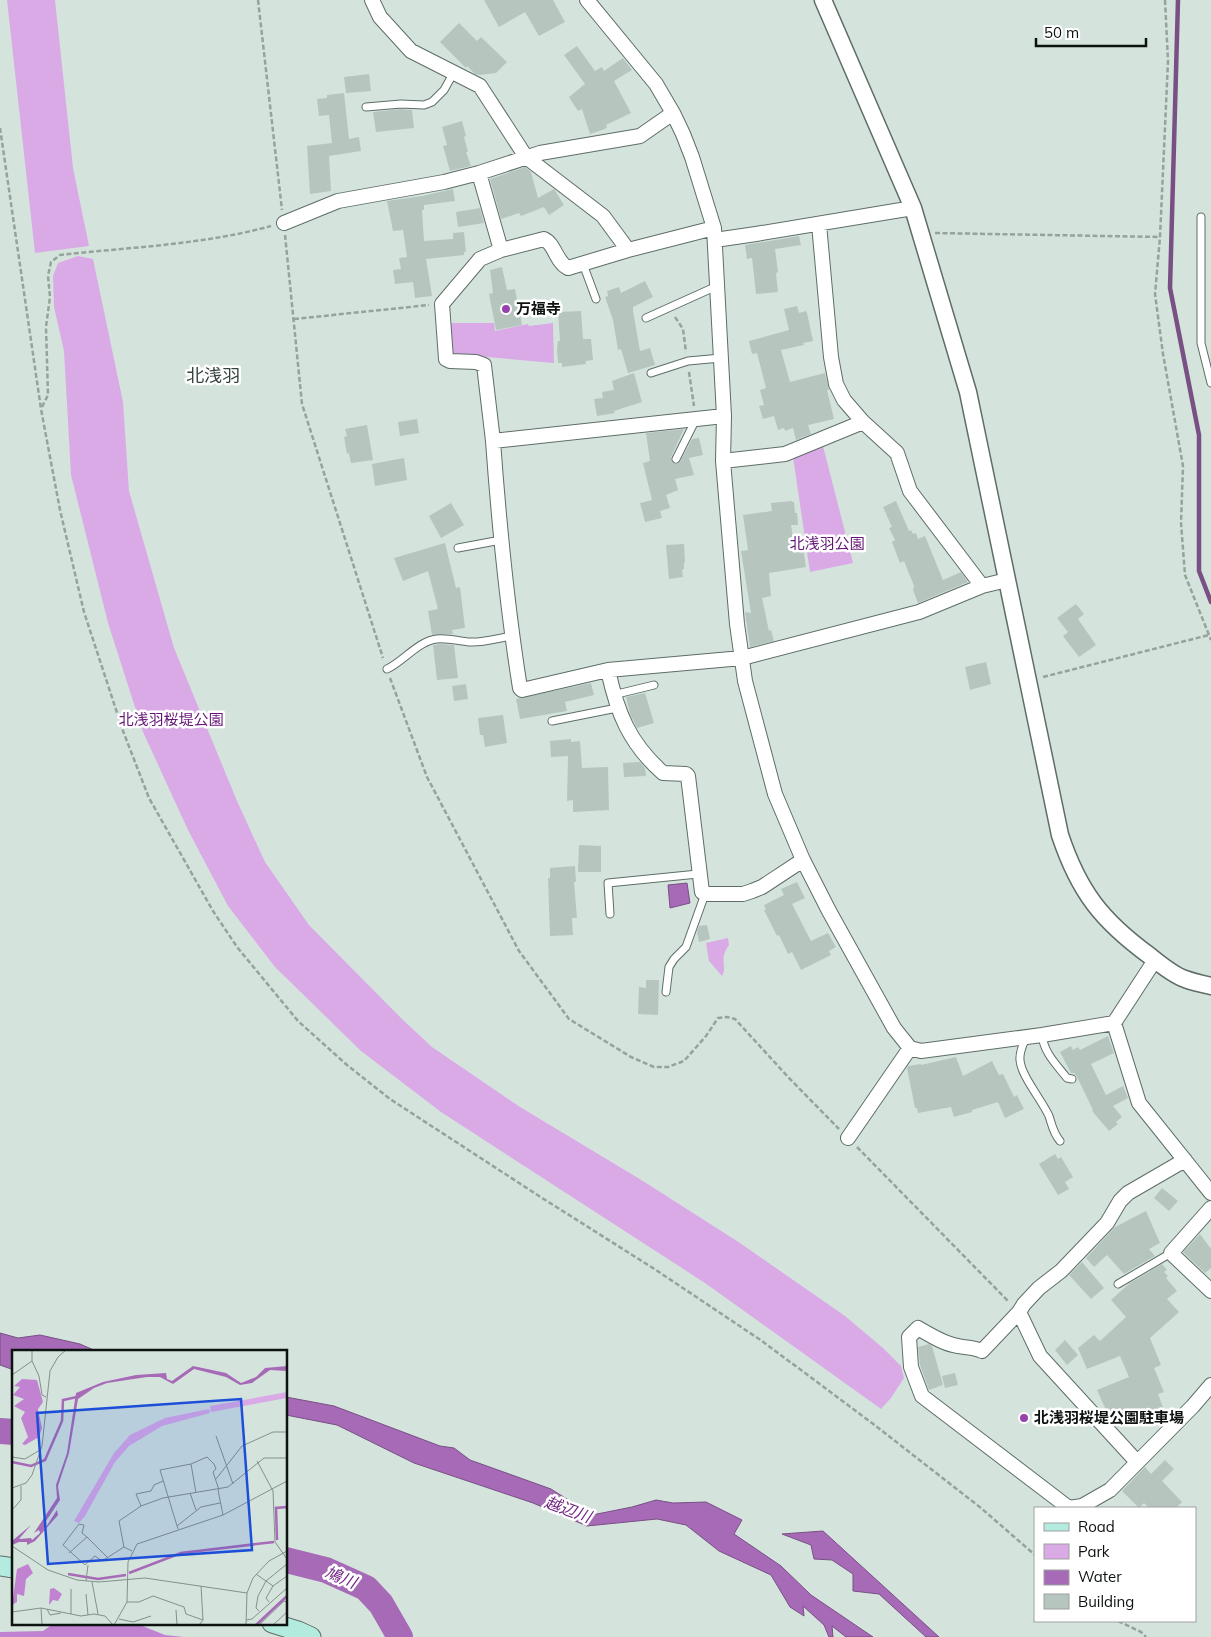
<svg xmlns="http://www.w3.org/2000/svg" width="1211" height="1637" font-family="Mulish,'Noto Sans JP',sans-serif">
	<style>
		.green { fill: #daaae7 }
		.forest { fill: #c183d1 }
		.water { fill: #a66ab6; stroke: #785084 }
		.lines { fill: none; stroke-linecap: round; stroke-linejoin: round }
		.stream { stroke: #785084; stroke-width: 4.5 }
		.river { stroke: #a66ab6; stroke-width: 26 }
		.building { fill: #b6c6bf }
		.service-casing { stroke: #5e6d67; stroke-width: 9 }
		.minor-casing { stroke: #5e6d67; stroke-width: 16 }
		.tertiary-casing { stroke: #5e6d67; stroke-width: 19 }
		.secondary-casing { stroke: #5e6d67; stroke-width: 21 }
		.path { stroke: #96a39d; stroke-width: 2.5; stroke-dasharray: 5 2.5; stroke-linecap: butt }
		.service { stroke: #fff; stroke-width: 7 }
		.minor { stroke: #fff; stroke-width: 14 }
		.tertiary { stroke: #fff; stroke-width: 16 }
		.secondary { stroke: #b3ecdf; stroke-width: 19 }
		.poi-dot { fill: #9841ae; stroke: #fff; stroke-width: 2 }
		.labels { text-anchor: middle; stroke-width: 5; stroke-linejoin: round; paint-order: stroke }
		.poi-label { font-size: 15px; font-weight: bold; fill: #0c120f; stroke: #fff; text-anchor: start }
		.park-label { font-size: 15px; fill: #641676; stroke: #fff }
		.water-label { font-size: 16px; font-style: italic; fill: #712683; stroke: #fff }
		.quarter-label { font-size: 18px; fill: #36443f; stroke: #fff }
		.inset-river { fill: none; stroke: #a66ab6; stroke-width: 2.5 }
		.inset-road { fill: none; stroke: #84908b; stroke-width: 1 }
		.view { fill: #1d4ed8; fill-opacity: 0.15; stroke: #1d4ed8; stroke-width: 2.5 }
		.inset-edge { fill: none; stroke: #0c120f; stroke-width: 2.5 }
	</style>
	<rect width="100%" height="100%" fill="#d4e4dd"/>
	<path class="green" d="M7,0H55L73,168L89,246L35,253Z
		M78,256L93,259L123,402L129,491L174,648L237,801L265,862L309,925L401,1018L432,1047L520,1107L643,1181L740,1243L845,1316L883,1348L901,1366L904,1378L891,1398L881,1409L705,1283L441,1112L361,1051L275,967L228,906L188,830L143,732L108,623L71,475L64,351L54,307L53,276L58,263Z
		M450,323H494L495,331L528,324L529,326L553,323L554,363L452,354Z
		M823,446L853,563L810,572L793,457L810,452Z
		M728,938L729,945C718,960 728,966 722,976L709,961L706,943Z"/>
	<path class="forest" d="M54,1623H135L165,1635L184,1637H0V1632L43,1631Z"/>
	<path class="water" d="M687,883L690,903L670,908L668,885Z
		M0,1333L18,1338L40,1335L80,1344L96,1351H14V1370L0,1365Z
		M286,1397L334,1406L440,1446L454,1448L470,1460L551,1489L592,1515L632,1507L656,1500L673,1503L706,1502L742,1520L734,1534L781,1566L811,1595L873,1637H846L832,1626L833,1637H829L824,1625L803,1606L804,1616L790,1607L771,1575L719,1551L686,1525L657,1519L587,1526L533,1503L414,1463L337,1425L286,1415Z
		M823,1531L939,1637H926L879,1594L853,1591V1574L832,1560L814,1559L811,1545L782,1534Z"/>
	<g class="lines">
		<path class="stream" d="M1178,0L1170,288L1199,435V571L1211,602"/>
		<path class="river" d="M0,1431L14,1432
			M286,1560L326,1570L366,1588L381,1604L400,1637"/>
	</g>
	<path class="building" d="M484,0H553L565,22L539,36L525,12L499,27Z
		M459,23L477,41L481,37L507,62L496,73L479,75L475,74L467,66L466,68L440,42Z
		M577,46L595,71L602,67L604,71L623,58L632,70L614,81L631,113L606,125L607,127L605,129L590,134L582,109L578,111L569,97L585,84L564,55Z
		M369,74L371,91L346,93L344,77Z
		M344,93L349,139L359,137L361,151L329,156L331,191L310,194L307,146L332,143L329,115L319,116L317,99L327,98V95Z
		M401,109L412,110L414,128L376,132L373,112Z
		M462,121L466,136L464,137L468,152H466L471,166L450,171L443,146L447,145L442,127Z
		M525,167L531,172L538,198L554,189L564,205L549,215L544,207L521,216L519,213L501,219L490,179Z
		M453,189L455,201L424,205V204V210H422L424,241L453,239V233L464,232L466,252H464V255L426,259L432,296L415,298L413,282L395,284L393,270L401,269L399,258L407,257L403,230L393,231L387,201L422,196Z
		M480,208L484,223L458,227L456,212Z
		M799,236L801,245L775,249L778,272L776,273L778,292L756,294L752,258L747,259L745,245Z
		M502,267L507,290L515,289L522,325L496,330L489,294L493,293L490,270Z
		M645,281L653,297L633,307V311L640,351L650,348L655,365L628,373L621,349L618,350L613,320L605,297L608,296L607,291L619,287L621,293Z
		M797,306L799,313L806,311L807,313L813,341L803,343L804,345L781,350L790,382L825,373L829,390H827L834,419L808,425L811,434L796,440L793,428L785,431L784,428L778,430L774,416L763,419L759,406L764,405L760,390L766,388L757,353L752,354L749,341L789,330L784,309Z
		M581,311L583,339H591L593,360L586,361V364L562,367V363H558L557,349L558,341H560L558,312Z
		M634,373L642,402L614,411L615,413L597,416L594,399L603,398L602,392L614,390L612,381Z
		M417,419L419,433L400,436L398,422Z
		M367,425L373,460L351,463L349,453L347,454L344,437L347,436L345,429Z
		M684,429L671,457L672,462L677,464L680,462L692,439L699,438L703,455L689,458L694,475L675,479L678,490L666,495L670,508L660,511L662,518L645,522L640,503L652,500L643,463L650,461L646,433Z
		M404,458L407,480L375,486L372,464Z
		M792,501V502H794L795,513H797L798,525H791L795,549L803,548L806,567L769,573L771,596L762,598L769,631L771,630L774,641L750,647L745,612L751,613L741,551L748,550L743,515L772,511L771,503Z
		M896,501L909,531L911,530L913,534L916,533L918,539L925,536L943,580L961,572L968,582L918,603L913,590L914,586L904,561L900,563L892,542L895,540L889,528L892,527L883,507Z
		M451,503L464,525L441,538L429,516Z
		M445,543L456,588L460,587L465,628L452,630L453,634L432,635L428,611L438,609L428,571L403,581L394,558Z
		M684,544L685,562H684V569L682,570L683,577L669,579L666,545Z
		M1076,604L1084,614L1078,619L1096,645L1079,657L1063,636L1068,632L1057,618Z
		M441,644L454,645L458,678L437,680L433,645Z
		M986,662L991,684L970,690L965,667Z
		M591,683L594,695L565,702L567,711L520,719L516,699Z
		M466,684L468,699L454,701L452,686Z
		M645,693L654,723L637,728L630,714L626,697Z
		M503,715L507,743L485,747L483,735H480L478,718Z
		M571,739V742L580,741L582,768L608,767L609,810L573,812V800L567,801L568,756L551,757L550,741Z
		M640,762L645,768L646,776L624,777L623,763Z
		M579,845L601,846V872H578Z
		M575,866L576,882H574L577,918H572L573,935L550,936L548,878H550V868Z
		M797,882L805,898L792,904L811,941L828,933L836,947L829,951L831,955L801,970L792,952L788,954L779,935L777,936L764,910H766L764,905L784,895L781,889Z
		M707,925L710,939L699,942L697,932L699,926Z
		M646,980H659L658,1015L638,1014L639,987L646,988Z
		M1108,1036L1114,1053L1091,1064L1106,1095L1123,1086L1128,1098L1113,1106L1122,1117L1116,1122L1118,1124L1109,1131L1092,1111L1093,1110L1077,1077L1074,1073H1071L1060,1052L1071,1046L1073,1050L1078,1047L1080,1050Z
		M956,1057L963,1076L992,1061L999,1075L1003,1074L1014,1097L1017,1095L1024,1109L1005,1118L998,1102L972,1110V1112L954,1117L951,1107L918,1113L917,1108H915L907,1068L908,1066L921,1064V1065Z
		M1055,1154L1058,1159L1061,1157L1073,1177L1065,1182L1069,1189L1058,1195L1039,1164Z
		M1162,1188L1178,1201L1169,1211L1154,1198Z
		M1146,1211L1160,1243L1149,1249L1155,1256L1124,1274L1107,1255L1094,1267L1086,1258L1115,1227Z
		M1200,1234L1211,1249V1268L1205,1273L1183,1252Z
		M1082,1262L1104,1288L1091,1299L1069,1275Z
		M1162,1264L1167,1270L1164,1272L1168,1276L1166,1278L1177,1291L1167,1299L1179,1312L1150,1338L1161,1365L1154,1368L1164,1392L1158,1394L1164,1410H1162V1412L1129,1425L1125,1415L1111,1421L1097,1390L1129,1377L1120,1356L1087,1369L1078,1348L1094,1335L1100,1341L1126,1317L1111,1300L1130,1283Z
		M1065,1340L1078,1355L1067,1365L1055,1350Z
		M929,1344L932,1346L943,1385L929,1390L920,1365L918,1347Z
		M955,1373L958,1385L945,1388L942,1376Z
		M1165,1460L1174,1469L1162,1481L1182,1502L1176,1508H1149L1144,1503L1139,1508L1122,1491L1145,1467L1151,1474Z"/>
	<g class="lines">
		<defs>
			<path id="service" d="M366,107L401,104L424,105L432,102L444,90L454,72
				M1201,217V343L1211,383
				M583,264L596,299
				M646,318L717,286
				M651,373L688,361L721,358
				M676,459L696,419
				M458,548L501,540
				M387,669C404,661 418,641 437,639C447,638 459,641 469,642C483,643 498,638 512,636
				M613,695L654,685
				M552,721L617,708
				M610,914L608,883L698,874
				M666,992L669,967L674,959L686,947L705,894
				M1042,1035C1044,1053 1056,1064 1067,1078L1072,1079
				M1026,1037C1023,1045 1019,1052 1020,1060C1021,1076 1042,1100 1049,1116C1052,1125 1053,1133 1060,1141
				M1118,1284L1171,1253"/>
			<path id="minor" d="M372,0L380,17L411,51L480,86L526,157L603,216L628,250
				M587,0L656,84L673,113L683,134L692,157L714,228L724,416L723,461L737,624L745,681L775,794L803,860L829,911L894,1028L910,1048L921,1051L1042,1035L1114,1023L1155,960
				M479,173L501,250
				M284,223L338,201L444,182L479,173L540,153L640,136L673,113
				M819,224L831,357L836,384L844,400L863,422L897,453L910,491L982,586
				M714,228L628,250L568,268C556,262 555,244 544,239L501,250L480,259L442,304L446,359L450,361L476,362L484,365L493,441L724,416
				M715,240L756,234L913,208
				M493,441C499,524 507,606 520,688L522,690L608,670L742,658L919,612L982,586L1007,580
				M723,461L785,454L863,422
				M608,670C617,712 629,743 663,773L686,774L688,776L702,892L705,894H743L752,891L762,887L803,860
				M1114,1023L1139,1103L1211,1193
				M848,1138L910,1048
				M1211,1208L1171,1253L1211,1291
				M1019,1312L982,1351C973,1347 967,1348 958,1346C944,1344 930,1335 918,1328L909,1337L911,1367L922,1396L1069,1508L1082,1506L1110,1490L1193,1406L1211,1385
				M1137,1462L1040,1356L1019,1312L1024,1304L1039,1288L1061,1271L1107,1223L1120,1201L1128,1193L1185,1160"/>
			<path id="tertiary" d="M823,0L913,208L968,392L1060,835C1079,892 1102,921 1150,956C1160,964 1173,975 1185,979C1193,982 1202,984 1211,986"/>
			<path id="secondary" d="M0,1566L14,1568
				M272,1623L298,1631L311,1637"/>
		</defs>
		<use href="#service" class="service-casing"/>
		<use href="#minor" class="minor-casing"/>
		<use href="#tertiary" class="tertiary-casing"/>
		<use href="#secondary" class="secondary-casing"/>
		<path class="path" d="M258,0L282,210
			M1165,0L1168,61L1160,237L1155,294L1163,354L1183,466L1181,523L1185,575L1211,640
			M0,128L41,409L60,510L84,612L123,731L149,798L213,911L237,947L298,1021L347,1065L390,1099L539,1196L656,1270L762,1341L872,1423L981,1508L1035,1555
			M935,233L1160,237
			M285,235L302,404L383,658
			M675,317L683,329L686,352
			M294,319L429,305
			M689,372L694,406
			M42,407L48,395L46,327L50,297L48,276L51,262L60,255C130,247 202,245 271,226
			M1043,677L1209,635
			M390,678L427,777L519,951L569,1019L631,1057L654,1067H668L684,1061L706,1036L718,1018L727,1017L735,1019L789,1078L839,1129
			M857,1147L1009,1302
			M1118,1621L1141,1632L1146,1637"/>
		<use href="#service" class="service"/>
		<use href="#minor" class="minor"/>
		<use href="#tertiary" class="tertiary"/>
		<use href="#secondary" class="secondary"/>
	</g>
	<g class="poi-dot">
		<circle cx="506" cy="309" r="5"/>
		<circle cx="1024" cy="1418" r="5"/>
	</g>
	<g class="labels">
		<g class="poi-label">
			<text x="516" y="314">万福寺</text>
			<text x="1034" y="1423">北浅羽桜堤公園駐車場</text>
		</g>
		<g class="park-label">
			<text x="827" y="549">北浅羽公園</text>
			<text x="171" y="725">北浅羽桜堤公園</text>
		</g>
		<g class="water-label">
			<text transform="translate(568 1509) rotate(20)" y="6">越辺川</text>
			<text transform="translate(341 1577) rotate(22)" y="6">鳩川</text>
		</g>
		<g class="quarter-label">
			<text x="213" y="382">北浅羽</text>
		</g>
	</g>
	<g transform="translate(12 1350)">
		<rect width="275" height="275" fill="#d4e4dd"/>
		<path d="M275,42V48L199,62L198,56ZM197,59L198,63L150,76L117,96L103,112L73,166L67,173L62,171L102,103L118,85L153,68Z" fill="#daaae7"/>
		<path d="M10,29L25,30L31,52L26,59L30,78L27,87L13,95L10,94L16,87L9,68L13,62L2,56L12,49L1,45L8,37L2,36ZM16,214L21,223L14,229L12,246L5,244V252L0,255L5,219ZM42,238L50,244L46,251L41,250L37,255L38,239Z" fill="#c183d1"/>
		<path d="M181,16L214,23L229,33L244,27L253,18L275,16V21L258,20L240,33L228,35L214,27L182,19L161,34L148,27H135L95,33L82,38L66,49L57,103L46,136L48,150L32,174V180L45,160L46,165L23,191L15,195V192H7L0,195V191L19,175L7,189L19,188L20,190L28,183L27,180L22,183L45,148L44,135L55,103L64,43L91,32L124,25L154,23L155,29L160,31Z" fill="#a66ab6"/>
		<path class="inset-river" d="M0,112L19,116L33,110L50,71L51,50L65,47M265,190L264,158L275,157M117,223L169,203L262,192M56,224L86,229L114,225M244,275L275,246"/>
		<path class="inset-road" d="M20,0V11L27,26L30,45L34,47M0,25L20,11M204,86L221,134M0,107L13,109L28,100M245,111L261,141L263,192L275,209M204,129L230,96L261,82H275M0,138L14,133L20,125L30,96L38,21L46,7L54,0M206,140L211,165M178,143L184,160M184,143L179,114L195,107L202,114L204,119L201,122L207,140M129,156L124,144L139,141L142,135L151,131M0,160L9,150V136M107,171L129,156L151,148L216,137L252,108H275M107,171L112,197L120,201M165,176L189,157L208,153M166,179L148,120L179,114M75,187L70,183L72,175L67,174L51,195L73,215L83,206L90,211L112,197M0,196L36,220L65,230L87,232L133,228L235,243M57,203L75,187L95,207M244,224L261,236M74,231L76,215M80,232L86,264M74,244L76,265M115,252H127L141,246L172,257L174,264L191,270M257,252L254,248L261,236L275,226M29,258L30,275M35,259L38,265L49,263M164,260L165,275M247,261L244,258L246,246L254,231L275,214M0,262L29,258L69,266L82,264L93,266L101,275M59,264V239M107,269L121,272L139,266M234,270L240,269L275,238M102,275L115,252L116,212L125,194L211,165L275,131M187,275L191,270L189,236M234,275L235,243L241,228L257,211L275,201M247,275L272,251L275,252M261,275L275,262"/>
		<path class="view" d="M229,49L240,200L36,214L25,63Z"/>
		<rect width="275" height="275" class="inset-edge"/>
	</g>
	<rect x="1034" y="1507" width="162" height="115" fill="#ffffff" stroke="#9ea09f"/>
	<rect x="1044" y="1523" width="25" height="8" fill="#b3ecdf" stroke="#9ea09f"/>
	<text x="1078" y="1532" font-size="15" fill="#0c120f">Road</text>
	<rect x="1044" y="1544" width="25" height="15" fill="#daaae7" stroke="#9ea09f"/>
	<text x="1078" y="1557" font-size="15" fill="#0c120f">Park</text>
	<rect x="1044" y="1570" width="25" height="15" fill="#a66ab6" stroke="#9ea09f"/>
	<text x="1078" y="1582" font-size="15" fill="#0c120f">Water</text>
	<rect x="1044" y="1594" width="25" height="15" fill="#b6c6bf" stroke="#9ea09f"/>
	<text x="1078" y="1607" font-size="15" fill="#0c120f">Building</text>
	<path d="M1036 38v8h110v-8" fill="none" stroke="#0c120f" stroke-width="2.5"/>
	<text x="1044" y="38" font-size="15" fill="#0c120f" stroke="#ffffff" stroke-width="4" paint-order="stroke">50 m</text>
</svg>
